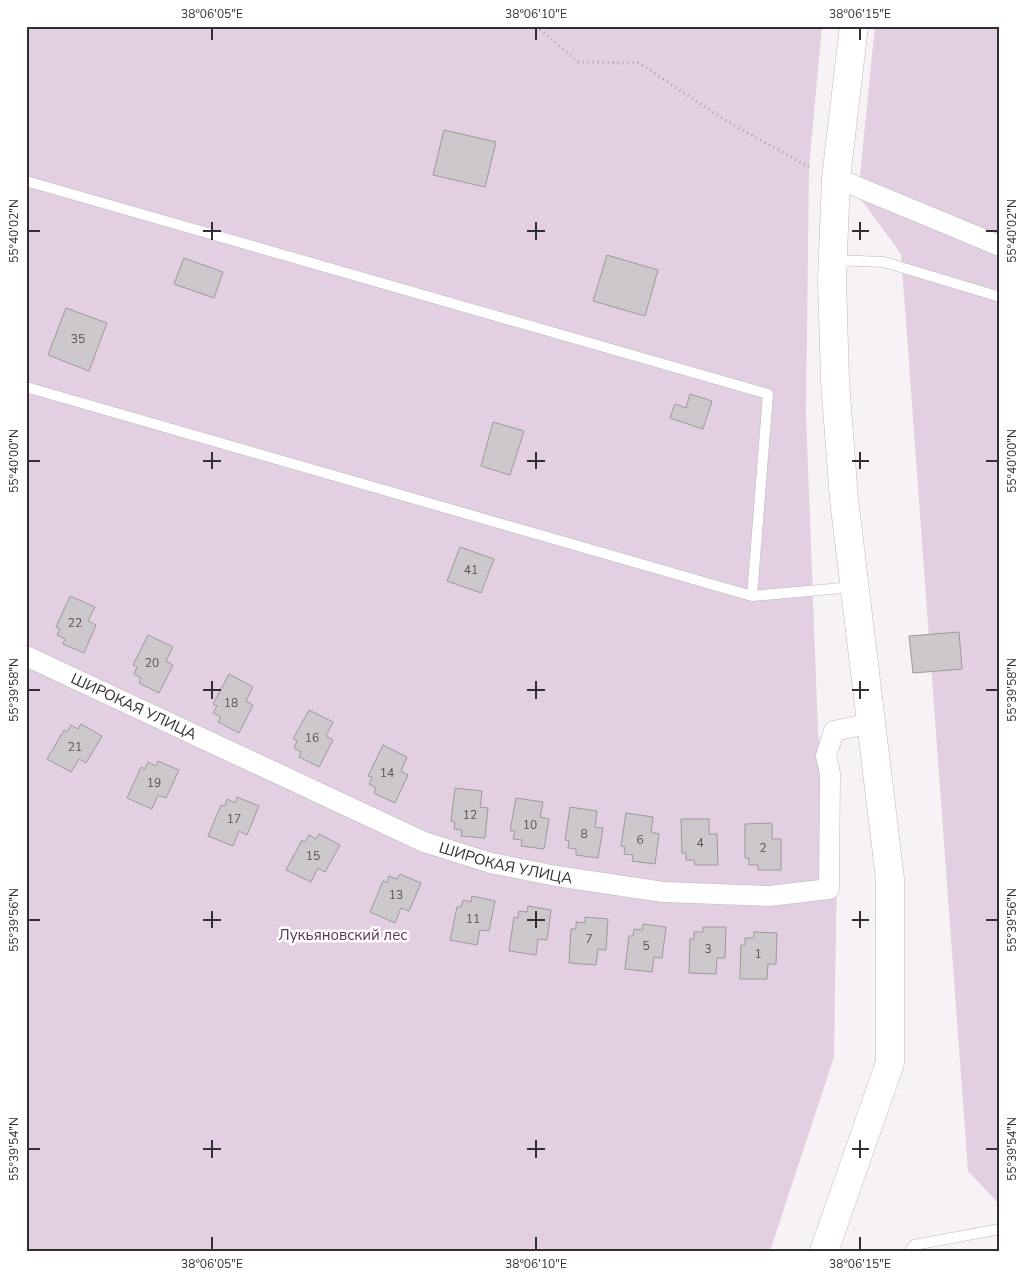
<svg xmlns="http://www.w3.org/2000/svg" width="1026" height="1277" font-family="'Nunito Sans',sans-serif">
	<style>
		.green { fill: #e3cfe2 }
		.building { fill: #ccc8cc; stroke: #9d999d }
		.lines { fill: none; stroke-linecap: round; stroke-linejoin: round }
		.lane-casing { stroke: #bdb9bd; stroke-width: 11 }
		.street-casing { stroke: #bdb9bd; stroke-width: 21 }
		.secondary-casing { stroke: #bdb9bd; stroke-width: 29 }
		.path { stroke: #a7a3a6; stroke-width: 3; stroke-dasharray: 1 4; stroke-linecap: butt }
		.lane { stroke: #fff; stroke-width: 10 }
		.street { stroke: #fff; stroke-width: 20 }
		.secondary { stroke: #fff; stroke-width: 28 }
		.ticks { fill: none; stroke: #312f31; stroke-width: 2 }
		.labels { text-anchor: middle; stroke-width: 5; stroke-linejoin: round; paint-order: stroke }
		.number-label { font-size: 12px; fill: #585558 }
		.street-label { font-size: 15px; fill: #312f31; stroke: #fff }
		.park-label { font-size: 15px; fill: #593459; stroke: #fff }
		.neatline { fill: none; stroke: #312f31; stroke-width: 2 }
		.ticks-label { font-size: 12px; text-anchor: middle; fill: #312f31 }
	</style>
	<rect width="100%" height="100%" fill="#f7f2f6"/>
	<path class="green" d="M26,26H822L809,167L806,414L818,732L837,864L834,1057L770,1251H26Z
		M875,26H1000V1205L968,1171L901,254L858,195Z"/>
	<path class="building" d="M444,130L496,142L485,187L433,175Z
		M607,255L658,270L645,316L593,301Z
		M184,258L223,272L214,298L174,284Z
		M66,308L107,323L89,371L48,355Z
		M690,394L712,401L703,429L670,418L675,404L686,408Z
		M493,422L524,431L510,475L481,466Z
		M460,547L494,559L481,593L447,581Z
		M70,596L95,607L88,621L96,625L84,653L63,644L65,639L57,635L60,629L56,627Z
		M959,632L962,669L913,673L909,636Z
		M148,635L173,647L166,661L173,665L159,693L139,683L141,678L134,674L137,667L133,665Z
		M229,674L253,687L246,701L253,705L239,733L218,722L221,717L213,713L217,706L213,704Z
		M309,710L333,722L326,736L333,740L319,767L299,757L301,752L294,748L297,741L293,739Z
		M81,724L102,736L86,763L79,759L71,772L47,759L64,730L67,732L71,725L78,729Z
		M383,745L407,757L401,771L408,775L395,803L374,793L376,788L369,784L372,777L368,776Z
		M158,761L179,770L166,798L158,795L152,809L127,798L141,767L145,769L148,762L156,766Z
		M455,788L482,791L480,807L488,808L485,838L461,836L462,830L454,829L455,822L451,821Z
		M237,797L259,806L247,835L239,831L233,846L208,836L221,805L225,806L227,799L235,803Z
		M516,798L543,802L540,817L549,819L544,849L521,846L522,840L513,839L515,831H510Z
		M570,807L597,811L595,827L603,828L598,858L576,855V849L568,848L569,841L565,840Z
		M626,813L653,817L651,832L659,834L655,864L632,861L633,855L624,854L625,847L621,846Z
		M681,819H709V834H717L718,865H695L694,860H686V853H682Z
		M772,823V839H781V870H758V865H749V858H745V824Z
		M319,834L340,845L325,872L318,868L311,882L286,870L302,840L305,842L309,835L316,839Z
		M400,874L421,883L409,911L401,908L395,923L370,912L383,881L387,883L389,876L397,879Z
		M472,896L495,901L489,931L480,930L477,945L450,940L457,907H461L463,900L471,902Z
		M528,906L551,910L547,940L538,939L536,955L509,951L514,917L518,918L519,911L527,912Z
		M585,917L608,919L606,950L598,949L596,965L569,963L571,929H576V922L585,923Z
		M643,924L666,927L662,958L654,957L652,972L625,969L629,936H633L634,929L642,930Z
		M703,927H726L725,958H717L716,974L689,973L690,939H694V932H703Z
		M754,932L777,933L776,964H768L767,979H740L741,945H745V938H754Z"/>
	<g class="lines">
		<defs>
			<path id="lane" d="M26,181L768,394L752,596L854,587
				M834,260L884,262L1000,297
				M26,387L752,596
				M910,1251L914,1245L1000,1229"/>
			<g id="street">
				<path d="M836,178L1000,246"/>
				<path id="s1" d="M26,656L424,842L491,863L556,876L663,892L769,896L829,889L830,773L826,756L834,731L871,723"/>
			</g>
			<path id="secondary" d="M824,1251L890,1063V879L844,499L835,381L832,280L836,178L854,26"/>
		</defs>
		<use href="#lane" class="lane-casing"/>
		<use href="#street" class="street-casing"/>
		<use href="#secondary" class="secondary-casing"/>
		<path class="path" d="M536,26L578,62L639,63L728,122L809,167"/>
		<use href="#lane" class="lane"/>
		<use href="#street" class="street"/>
		<use href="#secondary" class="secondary"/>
	</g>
	<path class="ticks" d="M212,28V40M536,28V40M860,28V40M212,222V240M536,222V240M860,222V240M28,231H40M203,231H221M527,231H545M852,231H869M986,231H998M212,452V469M536,452V469M860,452V469M28,461H40M203,461H221M527,461H545M852,461H869M986,461H998M212,681V699M536,681V699M860,681V699M28,690H40M203,690H221M527,690H545M852,690H869M986,690H998M212,911V928M536,911V928M860,911V928M28,920H40M203,920H221M527,920H545M852,920H869M986,920H998M212,1140V1158M536,1140V1158M860,1140V1158M28,1149H40M203,1149H221M527,1149H545M852,1149H869M986,1149H998M212,1237V1250M536,1237V1250M860,1237V1250"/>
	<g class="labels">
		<g class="number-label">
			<text x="78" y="343">35</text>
			<text x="471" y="574">41</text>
			<text x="75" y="627">22</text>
			<text x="152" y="667">20</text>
			<text x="231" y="707">18</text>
			<text x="312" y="742">16</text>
			<text x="75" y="751">21</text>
			<text x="387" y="777">14</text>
			<text x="154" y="787">19</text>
			<text x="470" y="819">12</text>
			<text x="234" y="823">17</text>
			<text x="530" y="829">10</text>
			<text x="584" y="838">8</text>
			<text x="640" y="844">6</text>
			<text x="700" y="847">4</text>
			<text x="763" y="852">2</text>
			<text x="313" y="860">15</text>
			<text x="396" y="899">13</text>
			<text x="473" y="923">11</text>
			<text x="589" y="943">7</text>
			<text x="646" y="950">5</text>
			<text x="708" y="953">3</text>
			<text x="758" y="958">1</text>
		</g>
		<g class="street-label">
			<text dy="5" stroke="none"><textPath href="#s1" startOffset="119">ШИРОКАЯ УЛИЦА</textPath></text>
			<text dy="5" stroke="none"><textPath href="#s1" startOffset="524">ШИРОКАЯ УЛИЦА</textPath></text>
		</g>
		<g class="park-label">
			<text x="343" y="940">Лукьяновский лес</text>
		</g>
	</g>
	<rect width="1026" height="1277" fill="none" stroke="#ffffff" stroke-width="55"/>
	<rect x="28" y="28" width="970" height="1222" class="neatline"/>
	<g class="ticks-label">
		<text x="212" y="18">38°06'05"E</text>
		<text x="536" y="18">38°06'10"E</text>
		<text x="860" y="18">38°06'15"E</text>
		<text transform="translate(14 231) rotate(-90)" y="4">55°40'02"N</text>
		<text transform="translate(1012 231) rotate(-90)" y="4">55°40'02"N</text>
		<text transform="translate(14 461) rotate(-90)" y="4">55°40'00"N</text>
		<text transform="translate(1012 461) rotate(-90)" y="4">55°40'00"N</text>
		<text transform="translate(14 690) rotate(-90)" y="4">55°39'58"N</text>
		<text transform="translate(1012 690) rotate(-90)" y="4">55°39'58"N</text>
		<text transform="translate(14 920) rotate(-90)" y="4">55°39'56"N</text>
		<text transform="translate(1012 920) rotate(-90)" y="4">55°39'56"N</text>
		<text transform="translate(14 1149) rotate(-90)" y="4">55°39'54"N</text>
		<text transform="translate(1012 1149) rotate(-90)" y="4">55°39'54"N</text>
		<text x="212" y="1268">38°06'05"E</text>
		<text x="536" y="1268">38°06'10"E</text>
		<text x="860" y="1268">38°06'15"E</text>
	</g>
</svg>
